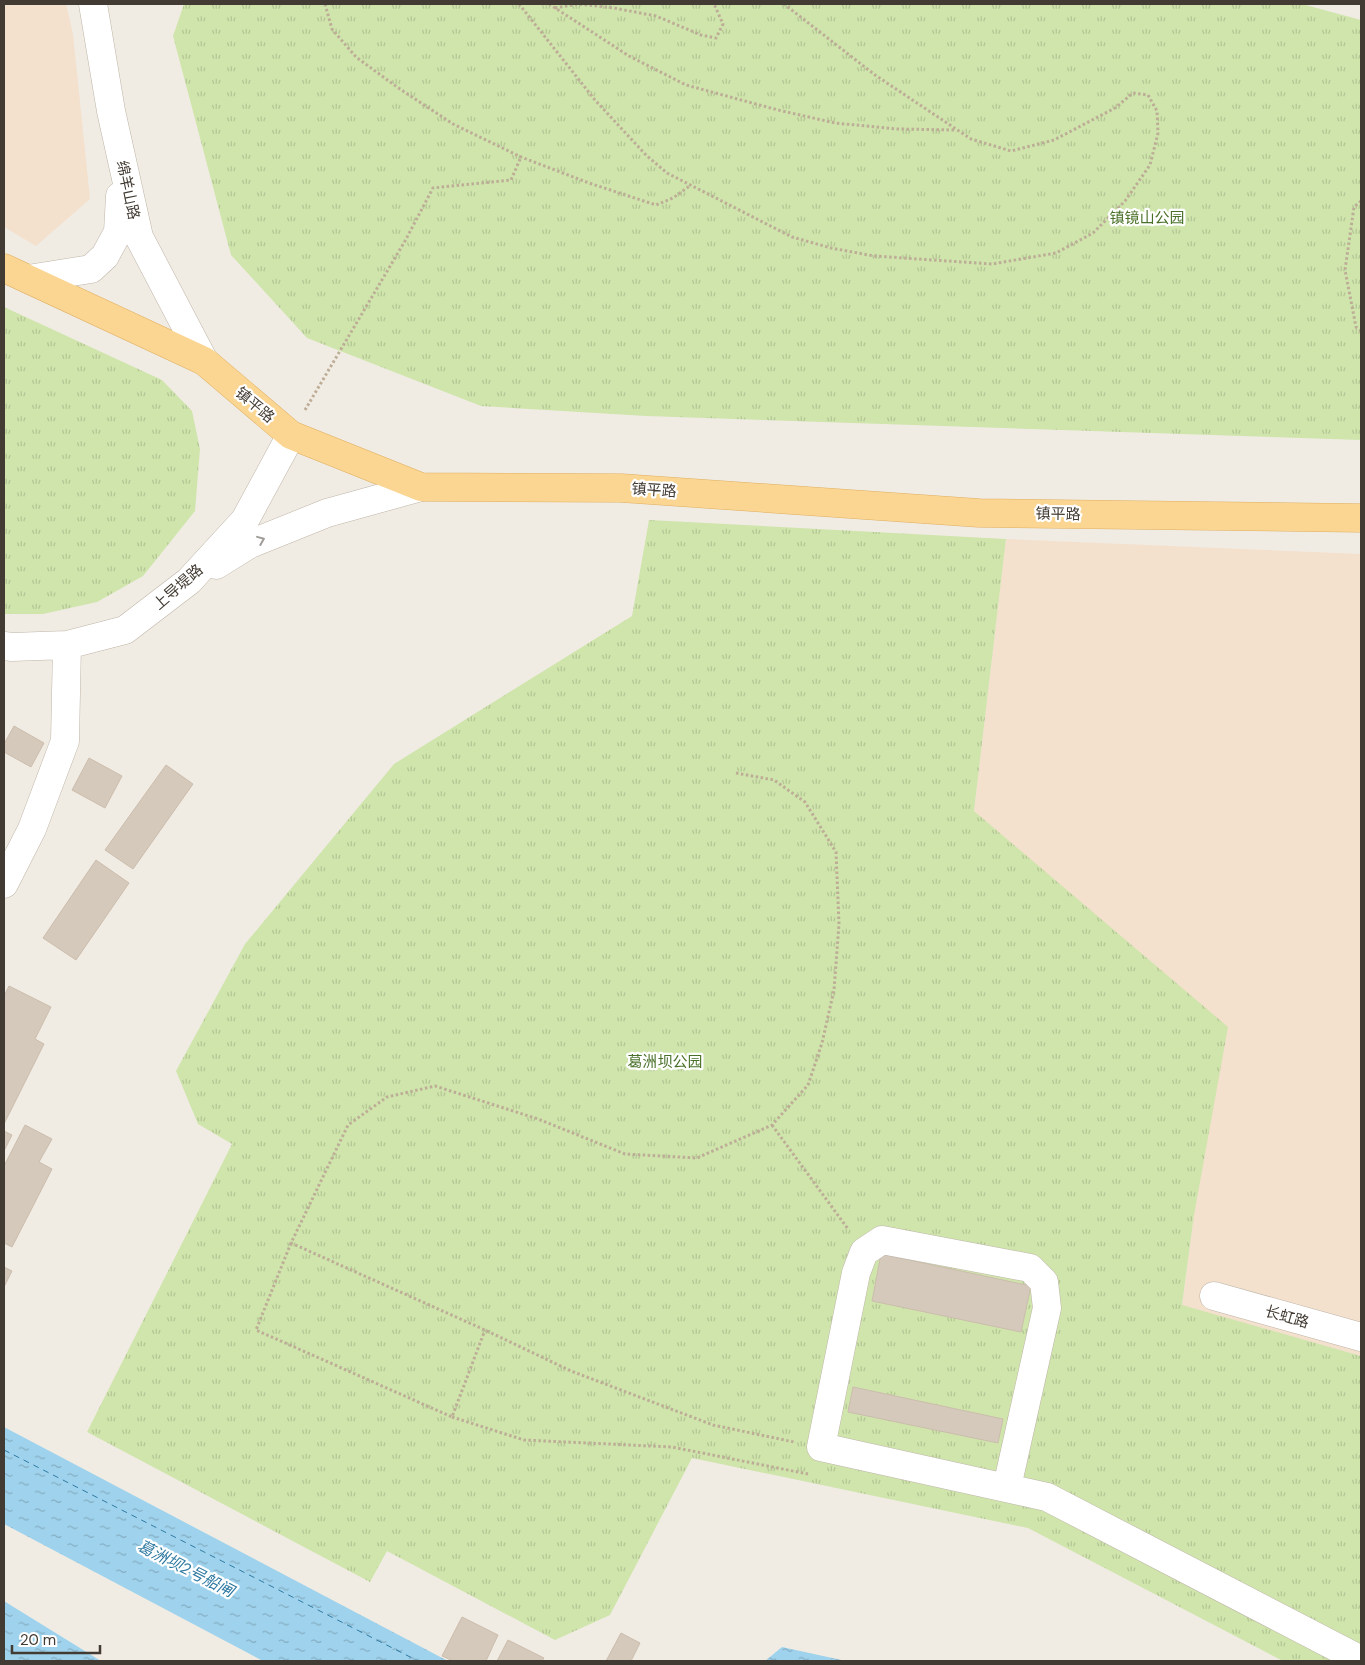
<svg xmlns="http://www.w3.org/2000/svg" width="1365" height="1665" font-family="'DM Sans','Noto Sans SC',sans-serif">
	<style>
		.commercial { fill: #f3e0cd }
		.park { fill: url(#park-tufts) }
		.water { fill: url(#water-ripples) }
		.lines { fill: none; stroke-linecap: round; stroke-linejoin: round }
		.ferry { stroke: #2f7aa2; stroke-width: 1; stroke-dasharray: 6 5; stroke-linecap: butt }
		.building { fill: #d5c9bc; stroke: #ccbdac }
		.minor-casing { stroke: #bfb5a9; stroke-width: 29 }
		.major-casing { stroke: #dfb062; stroke-width: 29 }
		.path { stroke: #bdad97; stroke-width: 3; stroke-dasharray: 2.5 2.5; stroke-linecap: butt }
		.minor { stroke: #fff; stroke-width: 28 }
		.major { stroke: #fbd592; stroke-width: 28 }
		.oneway { stroke: #a09d99 }
		.labels { text-anchor: middle; stroke-width: 4.5; stroke-linejoin: round; paint-order: stroke }
		.street-label { font-size: 15px; fill: #423b33; stroke: #fff }
		.park-label { font-size: 15px; fill: #4a7129; stroke: #fff }
		.water-label { font-size: 16px; font-style: italic; fill: #2f7aa2; stroke: #fff }
	</style>
	<defs>
		<pattern id="park-tufts" width="24" height="20" patternUnits="userSpaceOnUse" patternTransform="scale(1.25)"><rect width="24" height="20" fill="#cfe5ac"/><path d="M3 7l-1-3M5 7V3M7 7l1-3M15 17l-1-3M17 17v-4M19 17l1-3" fill="none" stroke="#b3c594"/></pattern>
		<pattern id="water-ripples" width="26" height="14" patternUnits="userSpaceOnUse" patternTransform="scale(1.25)"><rect width="26" height="14" fill="#9fd3ed"/><path d="M2 4q2-2 4 0t4 0M15 11q2-2 4 0t4 0" fill="none" stroke="#83acc1"/></pattern>
	</defs>
	<rect width="100%" height="100%" fill="#f1ece3"/>
	<path class="commercial" d="M4,4H66L73,34L90,199L36,246L4,227Z
		M1006,539L1361,554V1356L1182,1306L1194,1215L974,811Z"/>
	<path class="park" d="M184,4H1302L1361,20V440L646,416L481,406L307,338L231,255L173,36Z
		M4,307L162,380L192,411L200,449L195,511L143,576L97,602L43,614H4Z
		M649,520L1006,539L974,811L1228,1027L1194,1215L1182,1305L1361,1356V1661H1283L1028,1528L692,1458L610,1615L555,1640L387,1551L370,1582L87,1432L232,1144L198,1124L176,1071L245,944L394,764L632,616Z"/>
	<path class="water" d="M4,1427L448,1661H263L4,1524Z
		M4,1601L101,1661H4Z
		M782,1647L846,1661H765Z"/>
	<g class="lines">
		<path class="ferry" d="M4,1450L418,1661"/>
	</g>
	<path class="building" d="M14,726L44,743L31,767L4,752V744Z
		M89,758L122,776L105,808L72,790Z
		M166,765L193,784L133,869L105,850Z
		M96,860L129,883L76,960L43,938Z
		M9,986L51,1007L35,1039L44,1044L4,1124V996Z
		M25,1125L52,1139L39,1162L52,1169L12,1247L4,1243V1166Z
		M4,1131L12,1135L4,1151Z
		M881,1254L1031,1286L1021,1332L872,1301Z
		M4,1267L12,1271L4,1287Z
		M853,1387L1003,1419L998,1443L848,1412Z
		M462,1617L498,1635L486,1661H453L442,1656Z
		M621,1633L640,1643L631,1661H606Z
		M508,1640L544,1658L542,1661H497Z"/>
	<g class="lines">
		<defs>
			<path id="minor" d="M93,4L111,111L139,237L204,361
				M28,279L91,269L105,256L118,232L120,196
				M216,565L250,544L327,513L421,487
				M4,646L12,647L67,645L125,630L189,581L245,520L291,435
				M4,884L32,829L65,741L67,645
				M1214,1296L1361,1337
				M1007,1487L1047,1308L1044,1282L1030,1268L882,1240L864,1252L856,1273L821,1447L1047,1497L1361,1660"/>
			<path id="major" d="M4,268L204,361L291,435L421,487L621,488L979,513L1361,518"/>
		</defs>
		<use href="#minor" class="minor-casing"/>
		<use href="#major" class="major-casing"/>
		<path class="path" d="M325,4L332,29L356,57L397,87L453,124L521,157L589,183L656,205L673,198L691,185
			M519,4L595,100L646,155L667,173L792,237L831,248L874,256L992,264L1056,253L1093,233L1125,201L1150,165L1158,133L1157,111L1148,95L1133,93L1115,108L1054,140L1011,151L971,139L875,75L784,4
			M549,4L629,56L686,85L778,110L835,123L897,129L956,130
			M555,8L578,4L614,8L656,16L701,35L716,38L723,24L714,4
			M1361,201L1354,207L1345,270L1356,327L1361,331
			M305,410L405,241L433,188L511,180L521,157
			M736,773L774,780L805,802L836,852L839,924L834,990L822,1043L808,1085L772,1125L697,1158L625,1154L538,1119L435,1086L387,1097L348,1125L291,1243L485,1330L571,1371L713,1425L794,1442
			M772,1125L848,1229
			M291,1243L256,1330L452,1417L485,1330
			M452,1417L524,1440L672,1447L808,1474"/>
		<use href="#minor" class="minor"/>
		<use href="#major" class="major"/>
	</g>
	<defs><path id="oneway-chevron" d="M-2-3.5L2.5 0L-2 3.5" fill="none" stroke-width="1.6" stroke-linecap="round" stroke-linejoin="round" transform="scale(1.25)"/></defs>
	<use class="oneway" href="#oneway-chevron" transform="translate(261 540) rotate(-22)"/>
	<g class="labels">
		<g class="street-label">
			<text transform="translate(128 190) rotate(78)" y="5">绵羊山路</text>
			<text transform="translate(255 405) rotate(40)" y="5">镇平路</text>
			<text transform="translate(654 490) rotate(4)" y="5">镇平路</text>
			<text transform="translate(1058 514) rotate(1)" y="5">镇平路</text>
			<text transform="translate(178 587) rotate(-41)" y="5">上导堤路</text>
			<text transform="translate(1287 1317) rotate(16)" y="5">长虹路</text>
		</g>
		<g class="park-label">
			<text x="1147" y="223">镇镜山公园</text>
			<text x="665" y="1067">葛洲坝公园</text>
		</g>
		<g class="water-label">
			<text transform="translate(186 1568) rotate(27)" y="6">葛洲坝2号船闸</text>
		</g>
	</g>
	<rect width="1365" height="1665" fill="none" stroke="#423b33" stroke-width="10"/>
	<path d="M12 1645v8h88v-8" fill="none" stroke="#423b33" stroke-width="2.5"/>
	<text x="20" y="1645" font-size="15" fill="#423b33" stroke="#ffffff" stroke-width="4" paint-order="stroke">20 m</text>
</svg>
